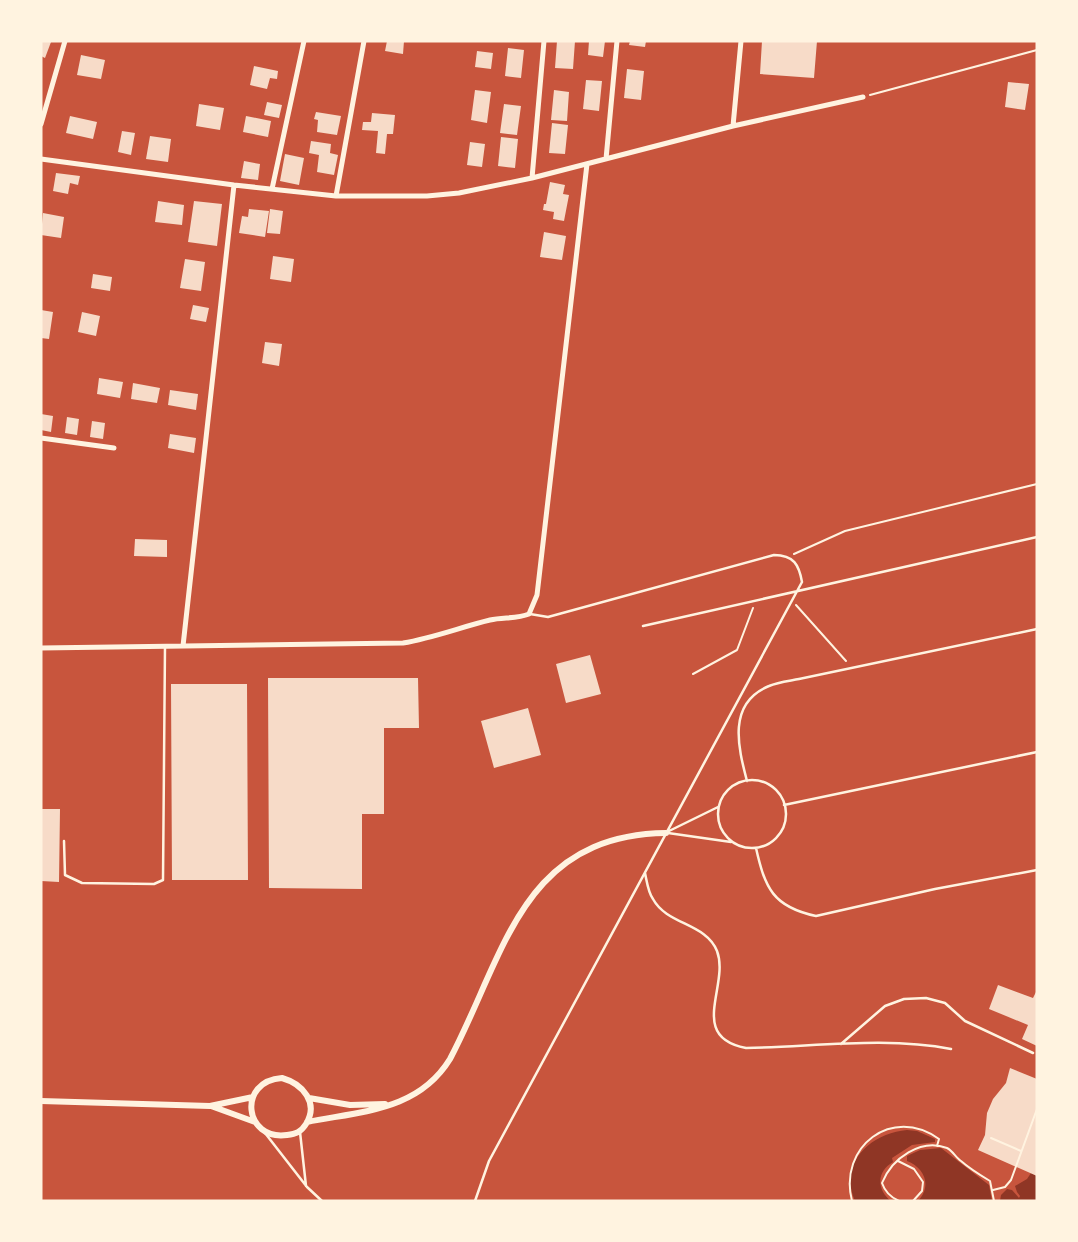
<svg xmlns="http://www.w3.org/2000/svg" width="1078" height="1242" font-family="Montserrat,sans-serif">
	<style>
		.water { fill: #8f3625 }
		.building { fill: #f7dbc8 }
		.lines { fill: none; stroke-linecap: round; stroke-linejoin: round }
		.path { stroke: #fff3e0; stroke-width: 2 }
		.service { stroke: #fff3e0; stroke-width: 2.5 }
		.minor { stroke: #fff3e0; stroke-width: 5 }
		.tertiary { stroke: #fff3e0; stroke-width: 6 }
	</style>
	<rect width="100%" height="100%" fill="#c8553d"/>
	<path class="water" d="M907,1130L917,1131L935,1139V1142L912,1145L892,1158L893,1162C877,1171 876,1189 891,1201H855C838,1163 871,1133 907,1130Z
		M941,1148L989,1185L992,1201H918C932,1186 925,1168 907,1161V1156L920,1150Z
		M1031,1173L1037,1176V1201H1000L1001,1195L1007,1189L1012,1190L1019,1198L1020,1196L1017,1192L1015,1186L1027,1179Z"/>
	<path class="building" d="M41,41L51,42L45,58L41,56Z
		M387,41H404L403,54L385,51Z
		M557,41H575L573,69L555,68Z
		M589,41H605L603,57L588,55Z
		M630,41H646L645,47L629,45Z
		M762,41H817L814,78L760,74Z
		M508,48L524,50L521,78L505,76Z
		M477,51L493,53L491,69L475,67Z
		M81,55L105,60L101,79L77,75Z
		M254,66L278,71L277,79L270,78L267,89L250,85Z
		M627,69L644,71L641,100L624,98Z
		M586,80L602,81L599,111L583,109Z
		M1008,82L1029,84L1025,110L1005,107Z
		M475,90L491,92L487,123L471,120Z
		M554,90L569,92L567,121L551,120Z
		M267,102L282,105L279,118L264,115Z
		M199,104L224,108L220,130L196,126Z
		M504,104L521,106L517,135L500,133Z
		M316,112L341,116L337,135L317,132L318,120L314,119Z
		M372,113L395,115L393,134H387L385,154L376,153L378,131L362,130L363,122H371Z
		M70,116L97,122L93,139L66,133Z
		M246,116L271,121L268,137L243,132Z
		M552,123L568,125L565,154L549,153Z
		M122,131L135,133L131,155L118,152Z
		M150,136L171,139L168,162L146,159Z
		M501,137L518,139L515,168L498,166Z
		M311,141L331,144L330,153L338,155L334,175L317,172L319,155L309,153Z
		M470,142L485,144L482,167L467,165Z
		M285,154L304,158L299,185L280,181Z
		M244,161L260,164L258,180L241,178Z
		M56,173L80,176L78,185L70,183L68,194L53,191Z
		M550,182L565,185L563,194L569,195L564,221L553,219L554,212L543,210L544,204H546Z
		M158,201L184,205L182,225L155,222Z
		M194,201L222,204L217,246L188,242Z
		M249,209L269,211L265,237L239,233L242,216L248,217Z
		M270,209L283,211L280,234L267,233Z
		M43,213L64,217L61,238L41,235Z
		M544,232L566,236L562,260L540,257Z
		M273,256L294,259L291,282L270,279Z
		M185,259L205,262L201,291L180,288Z
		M93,274L112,277L110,291L91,288Z
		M193,305L209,308L206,322L190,319Z
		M41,310L53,312L49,339L41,338Z
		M82,312L100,316L96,336L78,332Z
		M265,342L282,344L279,366L262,363Z
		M99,378L123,382L120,398L97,394Z
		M133,383L160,388L157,403L131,399Z
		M170,390L198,394L196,410L168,405Z
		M41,414L53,416L51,432L41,430Z
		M67,417L79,419L77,435L65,433Z
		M92,421L105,423L103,439L90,437Z
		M170,434L196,438L194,453L168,448Z
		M135,539L167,540V557L134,556Z
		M590,655L601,694L566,703L556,664Z
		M268,678H418L419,728H384V814H362V889L269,888Z
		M171,684H247L248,880H172Z
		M528,708L541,755L494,768L481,721Z
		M41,809H60L59,882L41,881Z
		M998,985L1033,998L1037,990V1046L1022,1039L1028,1025L989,1009Z
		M1010,1068L1037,1079V1176L978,1150L985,1135L987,1113L993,1099L1006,1083Z"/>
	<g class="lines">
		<path class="path" d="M870,95L1037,50
			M794,554L845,531L1037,484
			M796,605L846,661
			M693,674L737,650L753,608
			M991,1138L1021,1151
			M898,1161L914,1169L923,1182L922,1191L913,1201
			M993,1190L1005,1187L1011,1180L1037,1109
			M852,1201C838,1147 892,1105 939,1139L937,1146
			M899,1201C890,1197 885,1192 882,1183C892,1158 921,1138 947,1148C953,1151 956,1158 961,1161C970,1169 980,1175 990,1181L994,1201"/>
		<path class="service" d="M643,626L1037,537
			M718 814a34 34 0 1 1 68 0a34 34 0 1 1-68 0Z
			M747,781C738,747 727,703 769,686C778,682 789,681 799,679L1037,629
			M784,805L1037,752
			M667,832L718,807
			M668,833L731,842
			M64,841L65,875L82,883L154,884L163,880L165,646
			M756,848C765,888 773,907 816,916L935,889L1037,870
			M645,873C647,882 648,892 653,899C667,925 706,923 717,951C730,985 687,1037 746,1048C812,1047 886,1036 951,1049
			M841,1044L885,1006L904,999L926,998L945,1003L965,1021L1033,1053
			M300,1132L306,1186
			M265,1133L307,1187L322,1201
			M475,1201L489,1161L802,582C799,565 794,555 774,555L548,617L530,614"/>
		<path class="minor" d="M41,124L65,41
			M733,126L741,41
			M41,159L234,185L336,196H427L459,193L532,178L733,126L863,97
			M606,159L617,41
			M532,178L544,41
			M272,189L304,41
			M336,196L364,41
			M41,438L114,448
			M183,646L234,185
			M41,648L403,643C433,638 461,627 490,620C503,617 517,619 529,614L537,595L587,164"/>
		<path class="tertiary" d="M282,1078C303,1084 319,1103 306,1124C301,1132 296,1134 287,1135C244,1141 237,1081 282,1078Z
			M309,1098L350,1105L385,1104
			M41,1101L210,1106L253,1097
			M211,1106L255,1122
			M307,1122C362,1111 418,1111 450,1059C505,955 521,835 666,833"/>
	</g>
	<rect width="1078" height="1242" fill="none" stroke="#fff3e0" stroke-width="85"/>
</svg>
